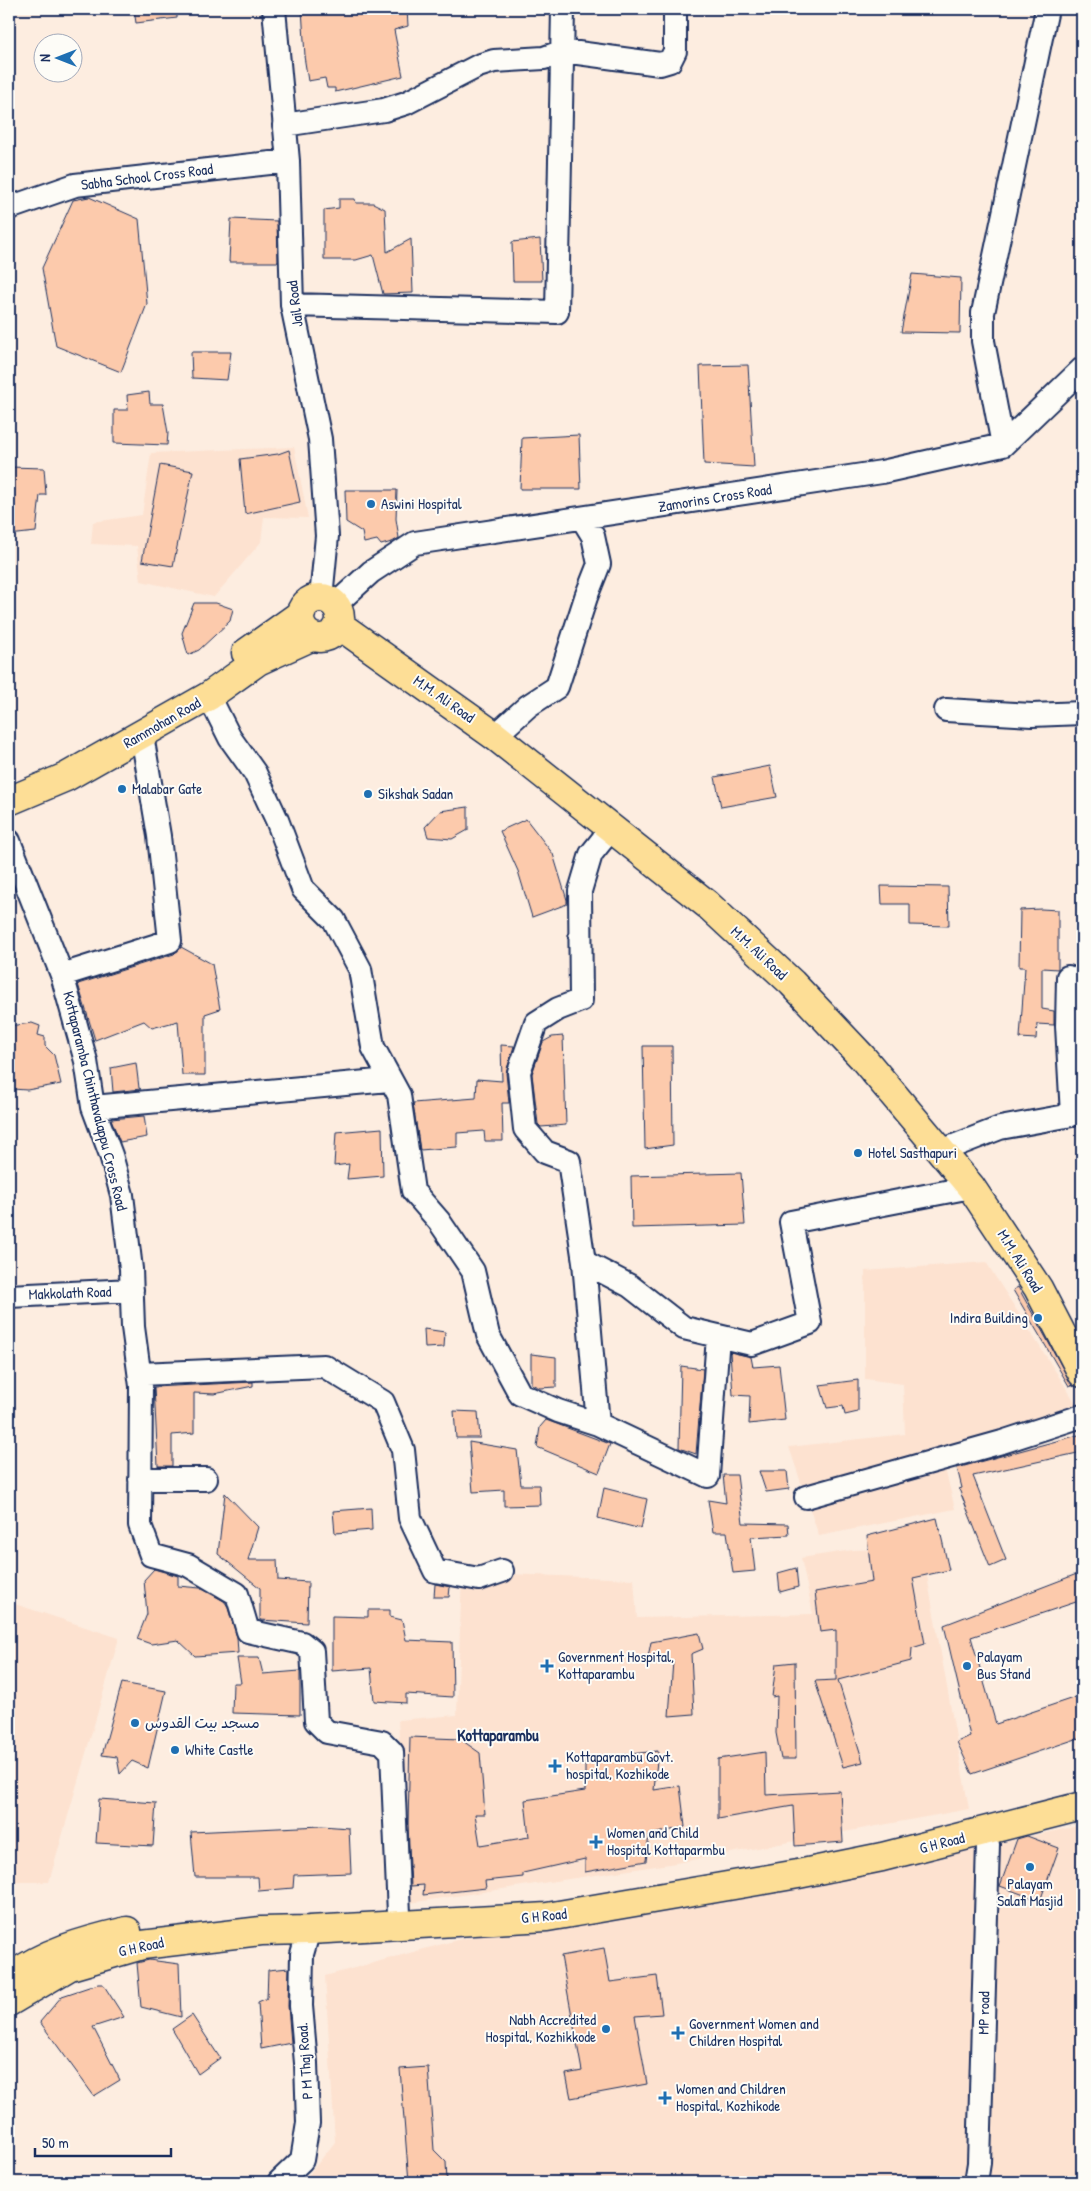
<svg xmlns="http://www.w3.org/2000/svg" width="1091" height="2191" font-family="'Patrick Hand','Playpen Sans Arabic',sans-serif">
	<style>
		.built { fill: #fde2d0 }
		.building { fill: #fccaac; stroke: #1b2f5e }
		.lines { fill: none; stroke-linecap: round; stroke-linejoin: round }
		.minor-casing { stroke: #1b2f5e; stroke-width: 26 }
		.major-casing { stroke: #1b2f5e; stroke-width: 31 }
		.minor { stroke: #fdfcf7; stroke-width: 22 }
		.major { stroke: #fdde96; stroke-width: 28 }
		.poi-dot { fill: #1f6fb2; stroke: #fdfcf7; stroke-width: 2 }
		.labels { text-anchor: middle; stroke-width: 4; stroke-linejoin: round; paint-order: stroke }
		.street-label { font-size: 15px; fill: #1b2f5e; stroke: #fdfcf7 }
		.poi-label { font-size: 15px; fill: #1b2f5e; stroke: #fdfcf7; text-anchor: start }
		.neighbourhood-label { font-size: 16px; font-weight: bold; fill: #1b2f5e; stroke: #fdfcf7 }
	</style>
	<rect width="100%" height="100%" fill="#fdede0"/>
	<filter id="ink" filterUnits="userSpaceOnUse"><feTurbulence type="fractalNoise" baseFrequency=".02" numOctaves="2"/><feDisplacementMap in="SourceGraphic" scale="10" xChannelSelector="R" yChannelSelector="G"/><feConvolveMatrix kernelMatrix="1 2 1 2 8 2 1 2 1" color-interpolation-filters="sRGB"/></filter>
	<g filter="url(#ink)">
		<path class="built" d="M294,447L308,518L264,517L261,542L214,597L141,581L137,546L91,544L93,522L142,515L151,453Z
			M986,1262L1077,1405L940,1448L955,1509L819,1536L789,1447L905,1434L903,1384L865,1379V1271Z
			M922,1548L969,1809L676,1863L409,1903L398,1720L457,1715L462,1572L634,1579L637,1618L813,1614L801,1558L853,1550Z
			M9,1602L119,1638L49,1882H9Z
			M1082,1825V2182H303L335,2142L325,1976L461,1939L958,1852Z"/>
		<path class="building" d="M134,9H177V18L136,23Z
			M302,9H407L408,26L394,30L403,76L335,92V88H327L325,78L308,81L304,56H305Z
			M89,197L139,219L147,304L121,372L56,346L42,268L73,200Z
			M339,199H355L356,203H373L385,209L387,252L411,239L413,293L383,294L373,255L356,260H324V210L339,208Z
			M231,219L277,221L278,262H229Z
			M540,239L542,281H513L512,242Z
			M912,274L961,278L960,333L901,332Z
			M191,352H231L227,380L192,378Z
			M748,365L754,467L704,464L700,366Z
			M149,392L150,404H163L168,433L167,445L114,443V410H128L127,395Z
			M579,435L581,489H520L522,438Z
			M289,450L300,502L245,514L240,459L278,454Z
			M160,465L193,471L173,566L142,561Z
			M9,467L44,468L46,495H40L36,532L9,535Z
			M345,490H397L396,519L399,538L392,542L381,545L377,540L364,543L362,532L346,522Z
			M194,603H216L233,609L230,621L199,650L188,655L182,633Z
			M770,766L777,797L721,807L715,777Z
			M468,807V830L452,839L428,837L425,827L440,811Z
			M526,819L553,854L567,900V904L532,917L518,871L500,831Z
			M881,886L948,887L949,926L910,925V904H882Z
			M1041,909L1058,910V969L1042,968V1009L1054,1011V1025L1037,1024L1036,1039L1020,1038L1025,967H1019L1020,910Z
			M181,947L212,964L220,1009L205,1014V1075H182L178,1021L152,1028L144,1021L95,1040L78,984L174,954Z
			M32,1023L40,1026L38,1035L45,1037V1046L54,1055L61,1084L27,1090L12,1089L9,1061V1026Z
			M563,1036L566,1125L541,1127L538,1124L532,1074L543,1042L552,1037Z
			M501,1045L514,1046L506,1073L509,1103H502L503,1141H485L484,1131L457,1133V1147L420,1150L413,1103L476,1098L477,1079L502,1081Z
			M643,1046H672L673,1145L645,1149Z
			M136,1063L139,1088L141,1089L113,1092L111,1068Z
			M144,1116L147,1137L120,1142L111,1119Z
			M382,1128L383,1176L347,1179L349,1164L334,1166L336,1132Z
			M741,1173L745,1225L632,1228L631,1176Z
			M1018,1287L1072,1385L1069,1386L1013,1290Z
			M424,1329L445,1332L444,1347L425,1348Z
			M730,1352L751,1357L753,1367L779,1365L785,1420L749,1424L750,1396L733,1395Z
			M531,1354L556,1357V1387L540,1388L531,1384Z
			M681,1366L703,1369L696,1454L679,1448Z
			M858,1380V1412L845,1415L843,1406L827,1408L820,1385Z
			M253,1382V1386L214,1394L194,1393V1433L172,1435V1466H158L154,1387Z
			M454,1411L478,1412L480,1438H456Z
			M546,1420L610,1444L599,1473L537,1447L540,1427Z
			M1082,1434V1452L973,1476L1006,1560L990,1567L959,1489L962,1488L957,1468Z
			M469,1442L517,1450L521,1485H539L540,1505L504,1506V1490L473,1492Z
			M759,1471H787L789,1489L766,1492Z
			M723,1475H737L743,1523L788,1524L789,1535L751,1537L755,1571L733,1573L727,1532H713L708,1500L726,1503Z
			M604,1488L647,1499L641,1529L598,1518Z
			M225,1493L258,1527L248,1560H277L278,1580L308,1582L307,1623L260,1620V1588L218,1554Z
			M371,1508L372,1530L335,1533L333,1511Z
			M937,1518L949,1570L913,1578L925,1644L912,1648L911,1661L838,1680L863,1762L843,1767L815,1681L836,1680V1630L820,1632L815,1592L872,1582L867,1536Z
			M796,1568L798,1587L780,1592L778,1573Z
			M154,1569L178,1576V1586L200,1588L224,1601L227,1605L237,1637L238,1653L195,1656L178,1640L151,1644L137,1639L147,1614L144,1580Z
			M1082,1572V1600L971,1637L996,1724L1082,1695V1737L972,1774L957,1742L970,1736L944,1625Z
			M435,1584L450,1587L449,1597H434Z
			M368,1610H390V1617L402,1620L406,1640L452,1642L453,1697L406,1694V1703L374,1701L371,1668L332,1671V1616L368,1617Z
			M699,1633L703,1649L691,1654L694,1714L669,1716L673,1661L647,1662L651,1642Z
			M237,1658H259L263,1674L300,1671V1715L232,1713L233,1683H241Z
			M795,1662L796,1759H781L776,1733L777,1696L772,1697L776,1664Z
			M122,1683L166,1691L148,1768L132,1761L120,1774L117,1757L102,1755Z
			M410,1737L460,1739L480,1753L485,1814H475L480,1845L529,1837L525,1800L585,1791V1759L658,1751L654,1790L680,1786L685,1827L649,1835L646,1861L585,1872V1859L523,1873V1877L485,1881L486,1888L423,1895L424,1885L411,1886L408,1825Z
			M765,1752L766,1795L840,1791L843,1842L795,1846L793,1806L718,1819V1759Z
			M99,1799L156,1803L153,1846L96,1843Z
			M322,1826L349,1828L351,1873L294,1875L293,1888L259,1891L258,1877H195L191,1832Z
			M1027,1836L1059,1848L1040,1901L1000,1886L1017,1839Z
			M604,1948L610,1982L657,1976L662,2014L635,2016L647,2084L571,2098L566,2074L582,2071L561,1956Z
			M149,1960L179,1964L181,2017L141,2007L137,1963Z
			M289,1968L288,2006L291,2043L261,2049L258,2002L267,1998L268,1970Z
			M98,1984H103L124,2017L93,2027L120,2080L94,2096L40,2022L62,1996Z
			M192,2015L220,2058L198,2074L172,2029Z
			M428,2067L434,2150L446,2162L447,2182H409L400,2069Z"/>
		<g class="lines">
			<defs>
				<path id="minor" d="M274,9L288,161L292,305L320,439L327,536L321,598
					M284,125L384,110L406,103L478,66L494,61L544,58L563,51L660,64L670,61L675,51V9
					M9,208L75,185L288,161
					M292,305L557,312L563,9
					M1003,445L983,341V313L1047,9
					M336,604L371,572L415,543L882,472L1003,445L1082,369
					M209,696L230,738L255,773L277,820L303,889L334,920L360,969L373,1047L399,1095L413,1191L439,1221L473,1271L488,1335L520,1394L558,1411L598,1424
					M946,710L1032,715L1082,713
					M142,735L159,836L170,941L62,975L86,1061L93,1107L111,1155L122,1195L131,1269L133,1327L141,1386L140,1525L151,1555L188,1565L237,1594L248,1631L302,1643L312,1651L316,1721L327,1732L382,1742L392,1752L399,1914L402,1924
					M495,736L528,706L557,687L586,597L599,564L593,536L582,518
					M611,829L591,854L580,891L581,1000L558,1009L536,1023L519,1072L525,1129L545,1152L569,1161L584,1262L598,1424L708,1476L718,1336
					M9,841L62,975
					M93,1107L389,1080
					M941,1151L1000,1128L1072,1115L1067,1026L1068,977
					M584,1262L630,1286L684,1328L752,1344L810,1323L791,1222L971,1187
					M9,1296L132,1290
					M140,1374L324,1366L383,1402L403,1450L410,1518L435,1571L479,1579L502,1571
					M140,1479H206
					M806,1497L1002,1442L1082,1416
					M279,2182L302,2160L308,2123L306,2063L301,2006L302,1954L309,1930
					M976,2182L979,2163L988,1844"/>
				<path id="major" d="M300 618a20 20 0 1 1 40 0a20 20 0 1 1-40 0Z
					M339,625L495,736L708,905L792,983L862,1057L971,1187L1038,1288L1082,1373
					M246,653L301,614
					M9,801L66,777L209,696L258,661L311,637
					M9,1978C45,1952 84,1941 127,1931
					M9,2002L70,1966L142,1945L261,1931L309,1930L547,1917L798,1874L882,1857L1082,1806"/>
			</defs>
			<use href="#minor" class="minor-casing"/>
			<use href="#major" class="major-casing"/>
			<use href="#minor" class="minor"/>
			<use href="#major" class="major"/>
		</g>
	</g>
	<g class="poi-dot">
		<circle cx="371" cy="504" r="5"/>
		<circle cx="122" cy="789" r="5"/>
		<circle cx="368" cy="794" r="5"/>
		<circle cx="858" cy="1153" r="5"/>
		<circle cx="1038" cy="1318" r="5"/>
		<path d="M544.5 1658.5h5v5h5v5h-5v5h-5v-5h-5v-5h5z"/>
		<circle cx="967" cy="1666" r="5"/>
		<circle cx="135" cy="1723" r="5"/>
		<circle cx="175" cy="1750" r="5"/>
		<path d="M552.5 1758.5h5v5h5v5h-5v5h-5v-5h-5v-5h5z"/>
		<path d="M593.5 1834.5h5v5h5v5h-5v5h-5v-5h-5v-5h5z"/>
		<circle cx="1030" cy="1867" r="5"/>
		<circle cx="606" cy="2029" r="5"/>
		<path d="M675.5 2025.5h5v5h5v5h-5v5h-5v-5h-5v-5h5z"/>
		<path d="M662.5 2090.5h5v5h5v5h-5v5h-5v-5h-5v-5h5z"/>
	</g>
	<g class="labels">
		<g class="street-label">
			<text transform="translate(147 177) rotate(-7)" y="5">Sabha School Cross Road</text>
			<text transform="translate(295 304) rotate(-97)" y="5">Jail Road</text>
			<text transform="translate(715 498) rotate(-9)" y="5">Zamorins Cross Road</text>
			<text transform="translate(444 699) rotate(35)" y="5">M.M. Ali Road</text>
			<text transform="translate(162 723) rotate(-30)" y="5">Rammohan Road</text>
			<text transform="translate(759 953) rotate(43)" y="5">M.M. Ali Road</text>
			<text transform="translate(95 1101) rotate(76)" y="5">Kottaparamba Chinthavalappu Cross Road</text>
			<text transform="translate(1020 1261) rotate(58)" y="5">M.M. Ali Road</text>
			<text transform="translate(70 1293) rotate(-2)" y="5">Makkolath Road</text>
			<text transform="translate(942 1843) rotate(-14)" y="5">G H Road</text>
			<text transform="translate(544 1916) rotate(-6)" y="5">G H Road</text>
			<text transform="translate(141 1947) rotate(-12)" y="5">G H Road</text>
			<text transform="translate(984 2013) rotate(-89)" y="5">MP road</text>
			<text transform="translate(305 2061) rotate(-94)" y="5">P M Thaj Road.</text>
		</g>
		<g class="poi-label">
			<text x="381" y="509">Aswini Hospital</text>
			<text x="132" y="794">Malabar Gate</text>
			<text x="378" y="799">Sikshak Sadan</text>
			<text x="868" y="1158">Hotel Sasthapuri</text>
			<text x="1028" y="1323" text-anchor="end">Indira Building</text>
			<text x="558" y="1662">Government Hospital,<tspan x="558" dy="17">Kottaparambu</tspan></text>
			<text x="977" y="1662">Palayam<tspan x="977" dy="17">Bus Stand</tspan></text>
			<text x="145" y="1728">مسجد بیت القدوس</text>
			<text x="185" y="1755">White Castle</text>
			<text x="566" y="1762">Kottaparambu Govt.<tspan x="566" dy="17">hospital, Kozhikode</tspan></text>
			<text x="607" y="1838">Women and Child<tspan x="607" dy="17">Hospital Kottaparmbu</tspan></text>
			<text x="1030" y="1889" text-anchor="middle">Palayam<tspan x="1030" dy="17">Salafi Masjid</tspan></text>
			<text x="596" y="2025" text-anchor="end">Nabh Accredited<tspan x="596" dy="17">Hospital, Kozhikkode</tspan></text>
			<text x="689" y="2029">Government Women and<tspan x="689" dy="17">Children Hospital</tspan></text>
			<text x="676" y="2094">Women and Children<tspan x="676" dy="17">Hospital, Kozhikode</tspan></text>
		</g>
		<g class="neighbourhood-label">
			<text x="498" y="1741">Kottaparambu</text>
		</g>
	</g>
	<rect width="1091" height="2191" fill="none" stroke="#fdfcf7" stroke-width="30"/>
	<rect x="15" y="15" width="1061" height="2161" fill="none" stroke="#1b2f5e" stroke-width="2" filter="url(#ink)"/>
	<g transform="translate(58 58) rotate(270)"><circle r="24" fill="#fdfcf7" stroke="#a3aaba"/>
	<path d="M0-4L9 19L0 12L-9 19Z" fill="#1f6fb2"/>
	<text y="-8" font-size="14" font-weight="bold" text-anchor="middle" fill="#1b2f5e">N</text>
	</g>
	<path d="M35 2148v8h136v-8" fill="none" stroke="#1b2f5e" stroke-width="2.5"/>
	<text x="42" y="2148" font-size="15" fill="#1b2f5e" stroke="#fdfcf7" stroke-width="4" paint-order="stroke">50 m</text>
</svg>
